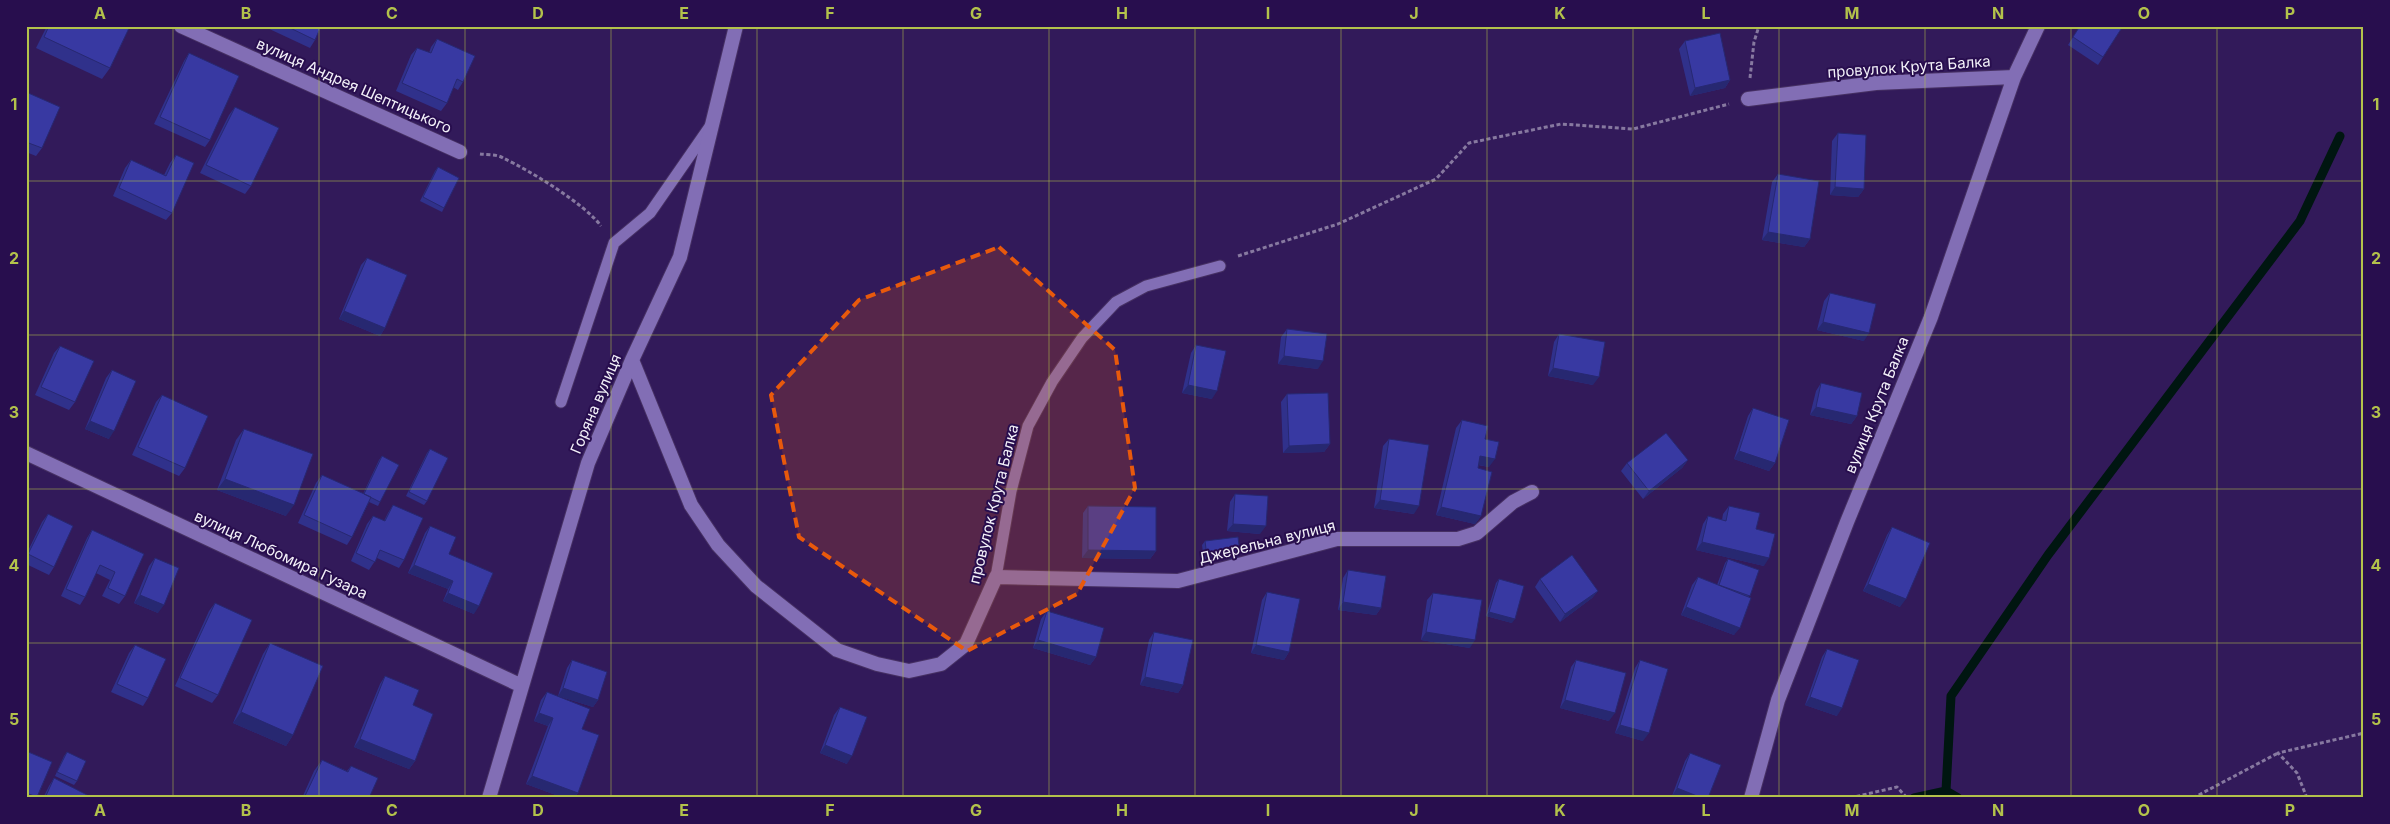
<svg xmlns="http://www.w3.org/2000/svg" width="2390" height="824" font-family="Inter,sans-serif">
	<style>
		.lines { fill: none; stroke-linecap: round; stroke-linejoin: round }
		.stream { stroke: #001611; stroke-width: 9 }
		.service-casing { stroke: #463063; stroke-width: 13 }
		.minor-casing { stroke: #463063; stroke-width: 16 }
		.path { stroke: #8779a0; stroke-width: 3; stroke-dasharray: 4 2.5; stroke-linecap: butt }
		.service { stroke: #826eb5; stroke-width: 11 }
		.minor { stroke: #826eb5; stroke-width: 14 }
		.wall { fill: #30318b }
		.shaded-wall { fill: #272871 }
		.building { fill: #3839a2; stroke: #272871 }
		.marked { fill: #e8590c; fill-opacity: 0.2; stroke: #e8590c; stroke-width: 4; stroke-dasharray: 10 6; stroke-linejoin: round }
		.grid { fill: none; stroke: #b3c24b; stroke-width: 1; stroke-opacity: 0.55 }
		.labels { text-anchor: middle; stroke-width: 4; stroke-linejoin: round; paint-order: stroke }
		.street-label { font-size: 15px; fill: #f3f1f9; stroke: #280e4e }
		.neatline { fill: none; stroke: #b3c24b; stroke-width: 2 }
		.grid-label { font-size: 16px; text-anchor: middle; font-weight: bold; fill: #b3c24b }
	</style>
	<rect width="100%" height="100%" fill="#321a5a"/>
	<g class="lines">
		<path class="stream" d="M1914,798L1946,791
			M1958,798L1946,791L1951,696L2048,555L2300,221L2340,136"/>
		<defs>
			<path id="service" d="M561,402L614,243L650,213L711,125
				M996,577L1011,491L1028,426L1052,382L1082,338L1116,302L1146,286L1220,266"/>
			<path id="minor" d="M181,26L460,152
				M1748,99L1876,83L2014,77
				M632,360L691,505L718,545L756,586L837,650L877,664L909,671L941,664L966,644L996,577L1178,581L1337,539H1458L1477,533L1513,502L1532,492
				M26,453L522,686
				M489,798L588,463L632,360L680,257L736,26
				M1751,798L1778,700L1847,522L1931,317L2014,77L2038,26"/>
		</defs>
		<use href="#service" class="service-casing"/>
		<use href="#minor" class="minor-casing"/>
		<path class="path" d="M1750,78L1754,42L1759,26
			M480,154C487,155 497,154 503,158C529,170 585,204 601,226
			M1238,256L1338,224L1436,179L1469,143L1561,124L1633,129L1729,104
			M1850,798L1897,787L1907,798
			M2193,798L2278,753
			M2307,798L2297,773L2278,753L2364,733"/>
		<use href="#service" class="service"/>
		<use href="#minor" class="minor"/>
	</g>
	<path class="wall" d="M47,26H130L110,68L102,79L36,48Z
		M263,26H321L315,40L310,48Z
		M2080,26H2123L2098,65L2068,45Z
		M437,39L463,82L458,90L453,87L447,103L441,111L396,91L411,55L417,48L429,53L431,47Z
		M1685,41L1730,80L1725,88L1690,96L1679,49Z
		M189,53L210,140L205,147L154,124L184,61Z
		M26,92L42,148L36,156L26,152Z
		M235,107L251,186L245,194L200,173L229,115Z
		M1838,133L1864,189L1858,197L1830,195L1832,141Z
		M176,155L172,213L166,220L113,196L125,168L131,160L164,175L170,163Z
		M438,167L444,208L442,212L420,201L435,171Z
		M1778,174L1810,239L1804,247L1762,240L1772,182Z
		M367,258L385,328L380,336L339,319L361,265Z
		M1830,293L1864,341L1817,330L1824,301Z
		M1287,329L1318,369L1278,364L1281,337Z
		M1559,334L1593,385L1548,376L1554,342Z
		M1196,345L1212,399L1182,393L1191,353Z
		M60,346L75,402L69,410L35,395L54,353Z
		M112,370L109,439L85,429L106,378Z
		M1821,383L1857,416L1851,424L1810,415L1816,391Z
		M1287,394L1330,444L1324,452L1283,453L1281,402Z
		M162,395L185,468L179,476L132,455L156,402Z
		M1753,408L1775,463L1769,471L1734,459L1748,416Z
		M1462,420L1485,439L1489,467L1478,465V468L1481,516L1475,524L1436,515L1456,428Z
		M244,429L286,516L217,490L236,440Z
		M1389,439L1414,514L1374,508L1383,446Z
		M430,449L427,501L424,505L406,496L427,453Z
		M382,456L380,502L378,506L369,502L352,537L347,545L298,523L316,483L322,475L363,494L379,460Z
		M1688,460L1682,468L1643,499L1621,471L1627,463Z
		M1235,494L1260,534L1227,531L1230,502Z
		M393,505L404,560L399,568L377,558L369,570L351,561L367,524L373,516L384,521L388,513Z
		M1088,506L1156,551L1150,559L1082,558L1083,513Z
		M1729,506L1756,529L1764,566L1696,550L1703,524L1708,516L1722,520L1723,514Z
		M48,514L54,567L49,575L26,564V555L42,522Z
		M430,526L449,554L474,614L443,601L448,589L408,573L425,533Z
		M1892,527L1900,607L1863,591L1887,535Z
		M92,530L144,554L125,596L119,604L102,596L110,580L96,573L85,597L80,605L61,596L87,538Z
		M1205,541L1240,554L1237,558L1204,561L1202,545Z
		M155,558L158,613L134,603L149,566Z
		M1728,559L1749,597L1734,635L1681,615L1692,585L1698,577L1717,585L1725,563Z
		M1348,570L1381,608L1376,615L1338,610L1343,578Z
		M1499,579L1512,623L1486,616L1496,583Z
		M1540,579L1598,591L1592,598L1560,622L1535,587Z
		M1267,592L1289,652L1284,660L1251,653L1262,600Z
		M1433,593L1470,648L1421,640L1427,600Z
		M215,603L218,695L212,703L175,686L209,611Z
		M1047,611L1096,657L1090,665L1033,648L1041,619Z
		M1154,632L1183,685L1178,693L1140,685L1149,640Z
		M270,643L293,735L286,746L233,723L263,654Z
		M135,645L148,698L143,706L111,692L129,653Z
		M1827,649L1837,716L1805,705L1822,657Z
		M572,660L598,700L593,707L558,696L567,668Z
		M1576,660L1609,721L1560,708L1571,667Z
		M1640,660L1643,741L1615,733L1635,668Z
		M385,676L413,705L415,761L409,769L354,747L380,684Z
		M547,692L582,729L578,793L574,798H564L526,784L548,726L534,721L541,700Z
		M840,707L847,764L820,753L834,715Z
		M26,751L52,762L37,798H26Z
		M67,752L77,781L74,785L55,776L64,756Z
		M1690,753L1708,798H1676L1672,796L1685,761Z
		M322,760L347,771L351,766L369,798H302L314,771Z
		M54,778L93,798H43L49,786Z"/>
	<path class="shaded-wall" d="M1730,80L1725,88L1690,96L1695,88Z
		M1835,187L1864,189L1858,197L1830,195Z
		M1768,232L1810,239L1804,247L1762,240Z
		M344,311L385,328L380,336L339,319Z
		M1823,322L1869,333L1864,341L1817,330Z
		M1284,356L1323,361L1318,369L1278,364Z
		M1553,368L1599,377L1593,385L1548,376Z
		M1188,385L1217,391L1212,399L1182,393Z
		M1816,407L1857,416L1851,424L1810,415Z
		M90,421L114,431L109,439L85,429Z
		M1330,444L1324,452L1283,453L1289,446Z
		M1739,451L1775,463L1769,471L1734,459Z
		M1480,456L1495,459L1489,467L1475,464Z
		M1688,460L1682,468L1643,499L1649,491Z
		M225,479L294,505L286,516L217,490Z
		M1380,500L1419,506L1414,514L1374,508Z
		M1441,507L1481,516L1475,524L1436,515Z
		M1233,524L1266,526L1260,534L1227,531Z
		M1702,542L1769,558L1764,566L1696,550Z
		M1088,550L1156,551L1150,559L1082,558Z
		M1240,554L1237,558L1204,561L1207,557Z
		M414,565L453,581L448,589L408,573Z
		M1868,584L1906,599L1900,607L1863,591Z
		M1598,591L1592,598L1560,622L1565,614Z
		M448,593L479,606L474,614L443,601Z
		M140,595L164,605L158,613L134,603Z
		M1343,602L1381,608L1376,615L1338,610Z
		M1686,607L1740,628L1734,635L1681,615Z
		M1489,612L1515,619L1512,623L1486,616Z
		M1426,632L1475,640L1470,648L1421,640Z
		M1038,640L1096,657L1090,665L1033,648Z
		M1256,645L1289,652L1284,660L1251,653Z
		M1145,677L1183,685L1178,693L1140,685Z
		M563,688L598,700L593,707L558,696Z
		M1810,697L1842,708L1837,716L1805,705Z
		M1565,700L1615,713L1609,721L1560,708Z
		M241,712L293,735L286,746L233,723Z
		M539,713L553,718L548,726L534,721Z
		M1620,725L1649,733L1643,741L1615,733Z
		M360,739L415,761L409,769L354,747Z
		M825,745L852,756L847,764L820,753Z
		M532,776L578,793L574,798H564L526,784Z
		M1677,788L1702,798H1676L1672,796Z"/>
	<path class="building" d="M49,26H130L110,68L44,37Z
		M286,26H321L315,40Z
		M2080,26H2123L2103,57L2073,37Z
		M1720,33L1730,80L1695,88L1685,41Z
		M437,39L475,56L463,82L457,79L447,103L402,83L417,48L431,53Z
		M189,53L239,76L210,140L160,117Z
		M26,92L60,107L42,148L26,142Z
		M235,107L279,128L251,186L206,165Z
		M1838,133L1866,135L1864,189L1835,187Z
		M176,155L194,163L172,213L119,188L131,160L166,176Z
		M438,167L459,178L444,208L423,197Z
		M1778,174L1819,181L1810,239L1768,232Z
		M367,258L407,275L385,328L344,311Z
		M1830,293L1876,304L1869,333L1823,322Z
		M1287,329L1327,334L1323,361L1284,356Z
		M1559,334L1605,342L1599,377L1553,368Z
		M1196,345L1226,351L1217,391L1188,385Z
		M60,346L94,361L75,402L41,387Z
		M112,370L136,381L114,431L90,421Z
		M1821,383L1862,393L1857,416L1816,407Z
		M1328,393L1330,444L1289,446L1287,394Z
		M162,395L208,416L185,468L138,447Z
		M1753,408L1789,420L1775,463L1739,451Z
		M1462,420L1488,426L1485,439L1499,442L1495,459L1480,456L1478,468L1492,472L1481,516L1441,507Z
		M244,429L313,454L294,505L225,479Z
		M1666,433L1688,460L1649,491L1627,463Z
		M1389,439L1429,445L1419,506L1380,500Z
		M430,449L448,458L427,501L409,492Z
		M382,456L399,465L380,502L364,494Z
		M322,475L371,497L352,537L304,515Z
		M1235,494L1268,496L1266,526L1233,524Z
		M393,505L423,518L404,560L380,550L375,562L356,553L373,516L385,521Z
		M1088,506L1156,507V551L1088,550Z
		M1729,506L1760,513L1756,529L1775,534L1769,558L1702,542L1708,516L1726,521Z
		M48,514L73,526L54,567L28,554Z
		M430,526L456,537L449,554L493,573L479,606L448,593L453,581L414,565Z
		M1892,527L1930,543L1906,599L1868,584Z
		M92,530L144,554L125,596L108,588L115,572L100,565L85,597L66,589Z
		M1238,537L1240,554L1207,557L1205,541Z
		M1572,555L1598,591L1565,614L1540,579Z
		M155,558L179,568L164,605L140,595Z
		M1728,559L1759,570L1750,596L1719,585Z
		M1348,570L1386,576L1381,608L1343,602Z
		M1698,577L1751,598L1740,628L1686,607Z
		M1499,579L1524,586L1515,619L1489,612Z
		M1267,592L1300,599L1289,652L1256,645Z
		M1433,593L1482,600L1475,640L1426,632Z
		M215,603L252,620L218,695L180,678Z
		M1047,611L1104,628L1096,657L1038,640Z
		M1154,632L1193,640L1183,685L1145,677Z
		M270,643L323,666L293,735L241,712Z
		M135,645L166,659L148,698L117,684Z
		M1827,649L1859,660L1842,708L1810,697Z
		M572,660L607,672L598,700L563,688Z
		M1576,660L1626,673L1615,713L1565,700Z
		M1640,660L1668,669L1649,733L1620,725Z
		M385,676L419,690L413,705L433,714L415,761L360,739Z
		M547,692L590,709L582,729L599,735L578,793L532,776L553,718L539,713Z
		M840,707L867,717L852,756L825,745Z
		M26,751L52,762L37,797L26,793Z
		M67,752L86,761L77,781L57,772Z
		M1690,753L1721,765L1708,798H1702L1677,788Z
		M322,760L348,772L351,766L378,778L369,798H304Z
		M54,778L93,798H45Z"/>
	<path class="marked" d="M999,247L1115,350L1135,488L1077,594L967,651L799,537L771,395L859,300Z"/>
	<path class="grid" d="M173,26V798M319,26V798M465,26V798M611,26V798M757,26V798M903,26V798M1049,26V798M1195,26V798M1341,26V798M1487,26V798M1633,26V798M1779,26V798M1925,26V798M2071,26V798M2217,26V798M26,181H2364M26,335H2364M26,489H2364M26,643H2364"/>
	<g class="labels">
		<g class="street-label">
			<text transform="translate(1909 67) rotate(-4)" y="5">провулок Крута Балка</text>
			<text transform="translate(354 86) rotate(24)" y="5">вулиця Андрея Шептицького</text>
			<text transform="translate(596 404) rotate(-67)" y="5">Горяна вулиця</text>
			<text transform="translate(1877 405) rotate(-68)" y="5">вулиця Крута Балка</text>
			<text transform="translate(994 504) rotate(-76)" y="5">провулок Крута Балка</text>
			<text transform="translate(1267 542) rotate(-14)" y="5">Джерельна вулиця</text>
			<text transform="translate(281 555) rotate(25)" y="5">вулиця Любомира Гузара</text>
		</g>
	</g>
	<rect width="2390" height="824" fill="none" stroke="#280e4e" stroke-width="55"/>
	<rect x="28" y="28" width="2334" height="768" class="neatline"/>
	<g class="grid-label">
		<text x="100" y="19">A</text>
		<text x="246" y="19">B</text>
		<text x="392" y="19">C</text>
		<text x="538" y="19">D</text>
		<text x="684" y="19">E</text>
		<text x="830" y="19">F</text>
		<text x="976" y="19">G</text>
		<text x="1122" y="19">H</text>
		<text x="1268" y="19">I</text>
		<text x="1414" y="19">J</text>
		<text x="1560" y="19">K</text>
		<text x="1706" y="19">L</text>
		<text x="1852" y="19">M</text>
		<text x="1998" y="19">N</text>
		<text x="2144" y="19">O</text>
		<text x="2290" y="19">P</text>
		<text x="14" y="110">1</text>
		<text x="2376" y="110">1</text>
		<text x="14" y="264">2</text>
		<text x="2376" y="264">2</text>
		<text x="14" y="418">3</text>
		<text x="2376" y="418">3</text>
		<text x="14" y="571">4</text>
		<text x="2376" y="571">4</text>
		<text x="14" y="725">5</text>
		<text x="2376" y="725">5</text>
		<text x="100" y="816">A</text>
		<text x="246" y="816">B</text>
		<text x="392" y="816">C</text>
		<text x="538" y="816">D</text>
		<text x="684" y="816">E</text>
		<text x="830" y="816">F</text>
		<text x="976" y="816">G</text>
		<text x="1122" y="816">H</text>
		<text x="1268" y="816">I</text>
		<text x="1414" y="816">J</text>
		<text x="1560" y="816">K</text>
		<text x="1706" y="816">L</text>
		<text x="1852" y="816">M</text>
		<text x="1998" y="816">N</text>
		<text x="2144" y="816">O</text>
		<text x="2290" y="816">P</text>
	</g>
</svg>
